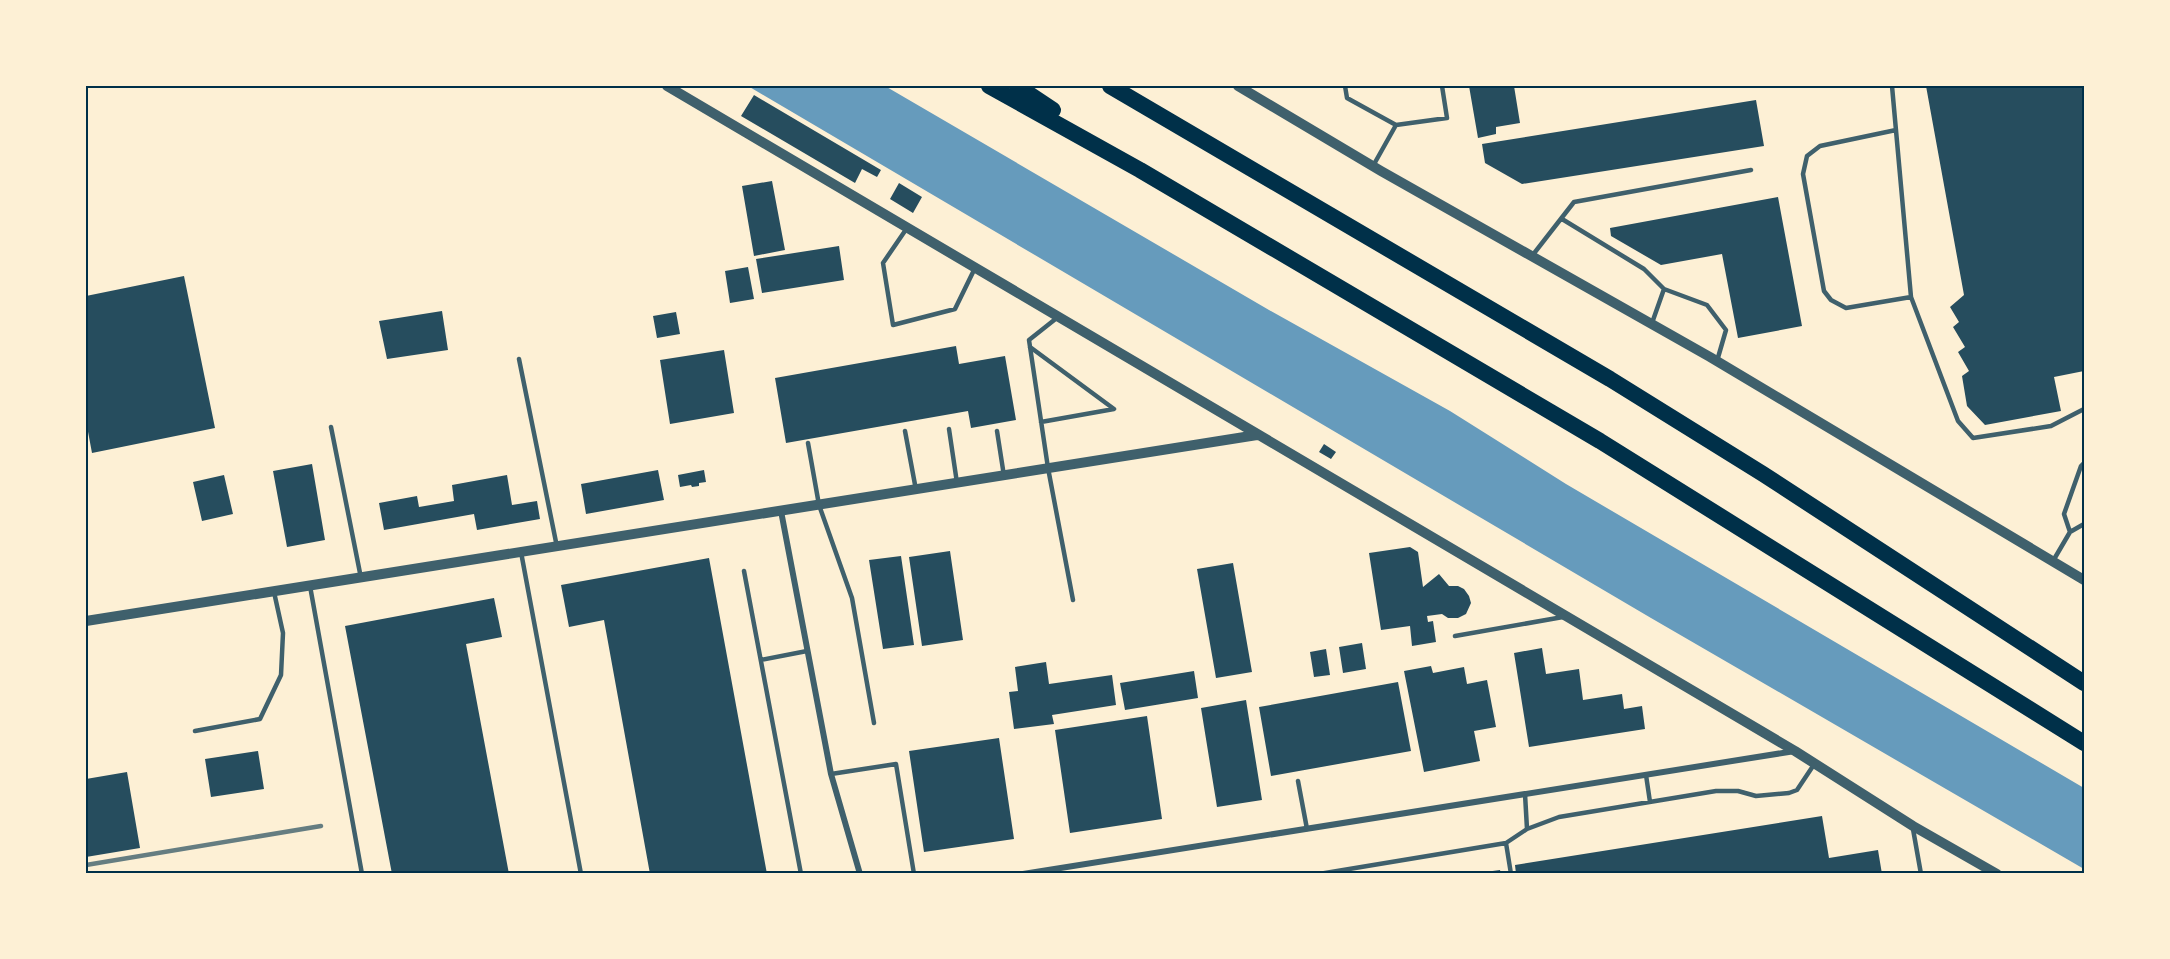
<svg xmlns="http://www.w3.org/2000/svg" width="2170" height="959" font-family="'Roboto Condensed',sans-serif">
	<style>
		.water { fill: #669bbc }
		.building { fill: #264d5e }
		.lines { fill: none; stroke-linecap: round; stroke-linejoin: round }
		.service { stroke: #3f606c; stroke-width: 4.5 }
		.minor { stroke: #3f606c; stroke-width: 6 }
		.tertiary { stroke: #3f606c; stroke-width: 10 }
		.trunk { stroke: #003049; stroke-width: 16 }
		.rail { stroke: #657d81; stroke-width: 4.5 }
		.neatline { fill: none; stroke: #003049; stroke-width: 2 }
	</style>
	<rect width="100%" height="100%" fill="#fdf0d5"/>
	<path class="water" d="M748,86H885L1269,310L1450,411L1566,484L2084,788V869L1651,618Z"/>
	<path class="building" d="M1469,86H1514L1520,123L1496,127V134L1478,138Z
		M1926,86H2084V371L2054,377L2061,411L1985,425L1967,406L1962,376L1969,371L1958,352L1965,347L1953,327L1959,322L1950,307L1964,295Z
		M754,95L881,170L877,177L862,169L855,183L741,116Z
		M1756,100L1764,146L1522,184L1485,163L1482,144Z
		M772,181L785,250L754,256L742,186Z
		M899,183L922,197L913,213L890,199Z
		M1778,197L1802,326L1738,338L1722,254L1661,265L1611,236L1610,228Z
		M839,246L844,280L762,293L756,259Z
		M748,267L754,299L730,303L725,271Z
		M184,276L215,428L92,453L86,421V296Z
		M442,311L448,350L387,359L379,321Z
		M676,312L680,334L657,338L653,316Z
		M956,346L959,364L1005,356L1016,420L971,428L968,411L786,443L775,378Z
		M724,350L734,413L670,424L660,360Z
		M1324,444L1336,452L1331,459L1319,452Z
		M312,464L325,540L287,547L273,471Z
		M658,470L664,500L586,514L581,484Z
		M704,470L706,482L699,483V486L692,487L691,485L680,487L678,475Z
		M224,475L233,514L202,521L193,482Z
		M507,475L512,505L537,501L540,519L477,530L474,514L384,530L379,503L417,496L419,507L454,501L452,485Z
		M1410,547L1418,552L1423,587L1439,574L1449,586H1458L1464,589L1469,596L1471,603L1466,614L1458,618H1448L1442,614L1427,616L1428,622L1433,621L1436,642L1412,646L1410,626L1381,630L1369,553Z
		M950,551L963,640L922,646L909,557Z
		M901,556L914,645L883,649L869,560Z
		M709,558L767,874H650L604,620L569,627L561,585Z
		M1233,563L1252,672L1216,678L1197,569Z
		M494,598L502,637L466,644L509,874H392L345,626Z
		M1362,643L1366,669L1343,673L1339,647Z
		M1542,648L1546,674L1579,669L1583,700L1622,694L1624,709L1642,706L1645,729L1529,747L1514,653Z
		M1326,649L1330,675L1314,677L1310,652Z
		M1046,662L1049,684L1112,675L1116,705L1052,715L1054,724L1014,729L1009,692L1018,691L1015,667Z
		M1431,666L1433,673L1464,667L1467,684L1487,680L1496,727L1474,731L1480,761L1424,772L1404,671Z
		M1194,671L1198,698L1125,710L1120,683Z
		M1398,682L1411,751L1271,776L1259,707Z
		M1246,700L1262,800L1217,807L1201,708Z
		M1147,716L1162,819L1070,833L1055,730Z
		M999,738L1014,839L924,852L909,751Z
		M258,751L264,789L211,797L205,759Z
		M127,772L140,848L86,857V779Z
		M1822,816L1829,858L1878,850L1882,874H1516L1515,865Z
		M1500,870L1501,874H1485V872Z"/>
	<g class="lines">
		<path class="service" d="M1345,86L1347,98L1396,125L1373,166
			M1892,86L1911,297L1958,421L1973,438L2051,426L2084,409
			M1396,125L1447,118L1442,86
			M1896,130L1820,146L1807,156L1803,174L1824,291L1831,300L1846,308L1911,297
			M1562,219L1644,269L1664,289L1707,305L1726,330L1717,361
			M907,228L883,263L893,325L955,309L975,268
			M1532,256L1574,202L1751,170
			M1058,317L1029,340L1048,468L1073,600
			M1652,323L1664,289
			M1030,347L1114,409L1041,422
			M519,359L557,547
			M331,427L361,578
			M949,429L957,483
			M905,431L916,490
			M997,431L1004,476
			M808,443L819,505L852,598L874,723
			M2070,532L2064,514L2081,466L2084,463
			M521,552L581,874
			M2053,561L2070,532L2084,524
			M744,571L801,874
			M310,586L362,874
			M1455,636L1563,617
			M761,660L807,651
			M195,731L260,719L281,675L283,633L274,592
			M831,774L896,764L914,874
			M1646,775L1650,802
			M1298,781L1307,829
			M1527,829L1559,817L1716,791H1738L1756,796L1789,793L1797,790L1815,763
			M1913,829L1921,874
			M1506,843L1527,829L1525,794
			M1319,874L1506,843L1511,874"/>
		<path class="minor" d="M781,511L831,774L860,874
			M1023,874L1795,751"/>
		<path class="tertiary" d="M667,86L1795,751L1913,826L1997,874
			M1238,86L1381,171L1710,357L2084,580
			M86,621L1257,435"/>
		<path class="trunk" d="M989,86L1140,170L1600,441L2084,743
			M1017,86L1053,110
			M1110,86L1610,379L1763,474L2084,683"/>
		<path class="rail" d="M86,865L321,826"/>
	</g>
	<rect width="2170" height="959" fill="none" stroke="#fdf0d5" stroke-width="174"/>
	<rect x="87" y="87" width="1996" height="785" class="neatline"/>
</svg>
